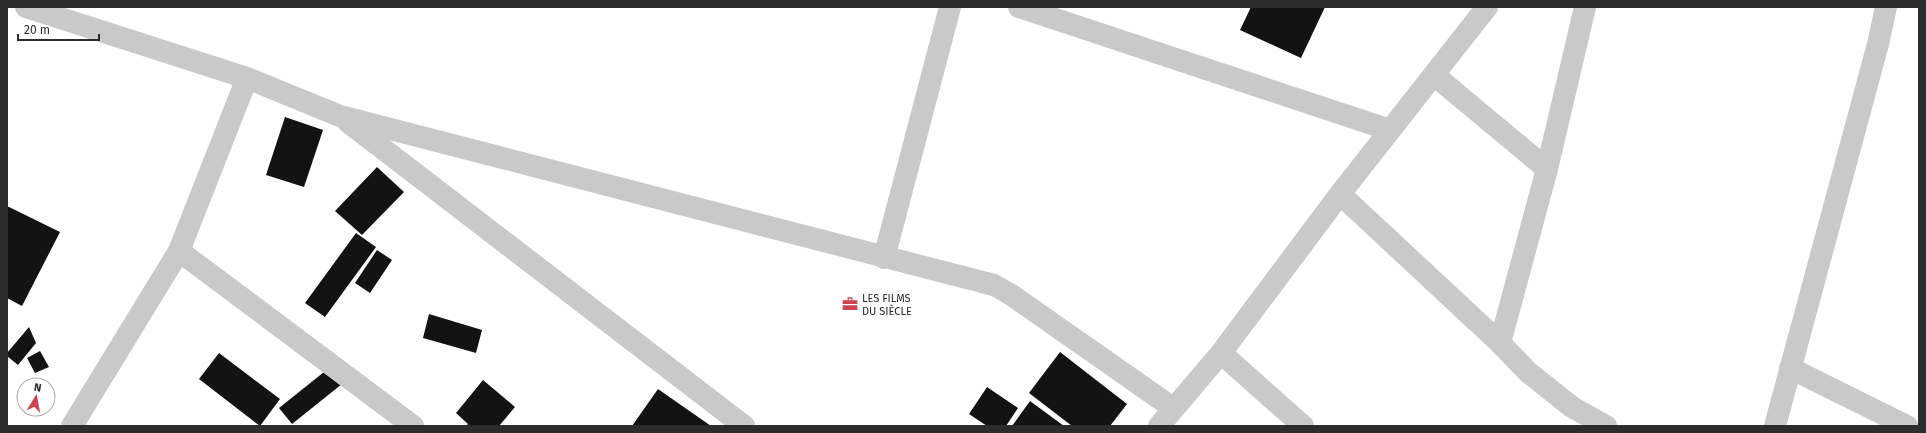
<svg xmlns="http://www.w3.org/2000/svg" width="1926" height="433" font-family="'Fira Sans',sans-serif">
	<style>
		.building { fill: #131313 }
		.lines { fill: none; stroke-linecap: round; stroke-linejoin: round }
		.minor { stroke: #c9c9c9; stroke-width: 22 }
		.labels { text-anchor: middle; stroke-width: 4; stroke-linejoin: round; paint-order: stroke }
		.poi-label { font-size: 11px; fill: #2c2c2c; stroke: #fff; text-anchor: start }
	</style>
	<rect width="100%" height="100%" fill="#fff"/>
	<path class="building" d="M1251,7H1325L1301,58L1240,30Z
		M285,117L323,130L304,187L266,175Z
		M377,167L404,192L362,235L335,211Z
		M7,206L60,232L22,306L7,298Z
		M356,233L376,247L325,317L305,303Z
		M377,250L392,260L370,293L355,283Z
		M429,314L482,330L476,353L423,338Z
		M29,327L36,343L18,365L7,356V353Z
		M40,351L49,367L35,373L27,358Z
		M1060,352L1127,404L1110,426H1072L1029,393Z
		M219,353L280,399L260,426L199,379Z
		M329,368L342,384L292,424L279,408Z
		M483,380L515,407L499,426H466L468,424L456,413Z
		M987,387L1018,408L1006,426H987L969,414Z
		M658,389L711,426H632Z
		M1030,401L1064,426H1012Z"/>
	<g class="lines">
		<path class="minor" d="M26,7L247,78L340,116L994,285L1010,294L1173,408
			M1019,7L1390,130
			M1585,7L1547,169L1500,343L1529,373L1572,407L1606,426
			M1434,75L1547,169
			M348,122L744,426
			M1340,194L1500,343
			M179,251L413,426
			M884,258L950,7
			M1221,353L1303,426
			M1790,368L1907,426
			M72,426L179,251L247,78
			M1159,426L1221,353L1340,194L1487,7
			M1775,426L1878,44L1886,7"/>
	</g>
	<defs>
		<symbol id="office-bare" viewBox="-9 -9 18 18"><path d="M-6-3h4V-5.5h4V-3h4V5H-6ZM-1-4.5V-3h2v-1.5ZM-6 0V1H6V0Z" fill="#cf4250" stroke="#fff" stroke-width="2.5" paint-order="stroke"/></symbol>
	</defs>
	<g fill-rule="evenodd">
		<use href="#office-bare" x="839" y="293" width="22" height="22"/>
	</g>
	<g class="labels">
		<g class="poi-label">
			<text x="862" y="302">LES FILMS<tspan x="862" dy="13">DU SIÈCLE</tspan></text>
		</g>
	</g>
	<rect width="1926" height="433" fill="none" stroke="#2c2c2c" stroke-width="16"/>
	<g transform="translate(36 397) rotate(10)"><circle r="19" fill="#ffffff" stroke="#ababab"/>
	<path d="M0-3L7 15L0 10L-7 15Z" fill="#cf4250"/>
	<text y="-6" font-size="11" font-weight="bold" text-anchor="middle" fill="#2c2c2c">N</text>
	</g>
	<path d="M18 34v6h81v-6" fill="none" stroke="#2c2c2c" stroke-width="2"/>
	<text x="24" y="34" font-size="12" fill="#2c2c2c" stroke="#ffffff" stroke-width="3" paint-order="stroke">20 m</text>
</svg>
